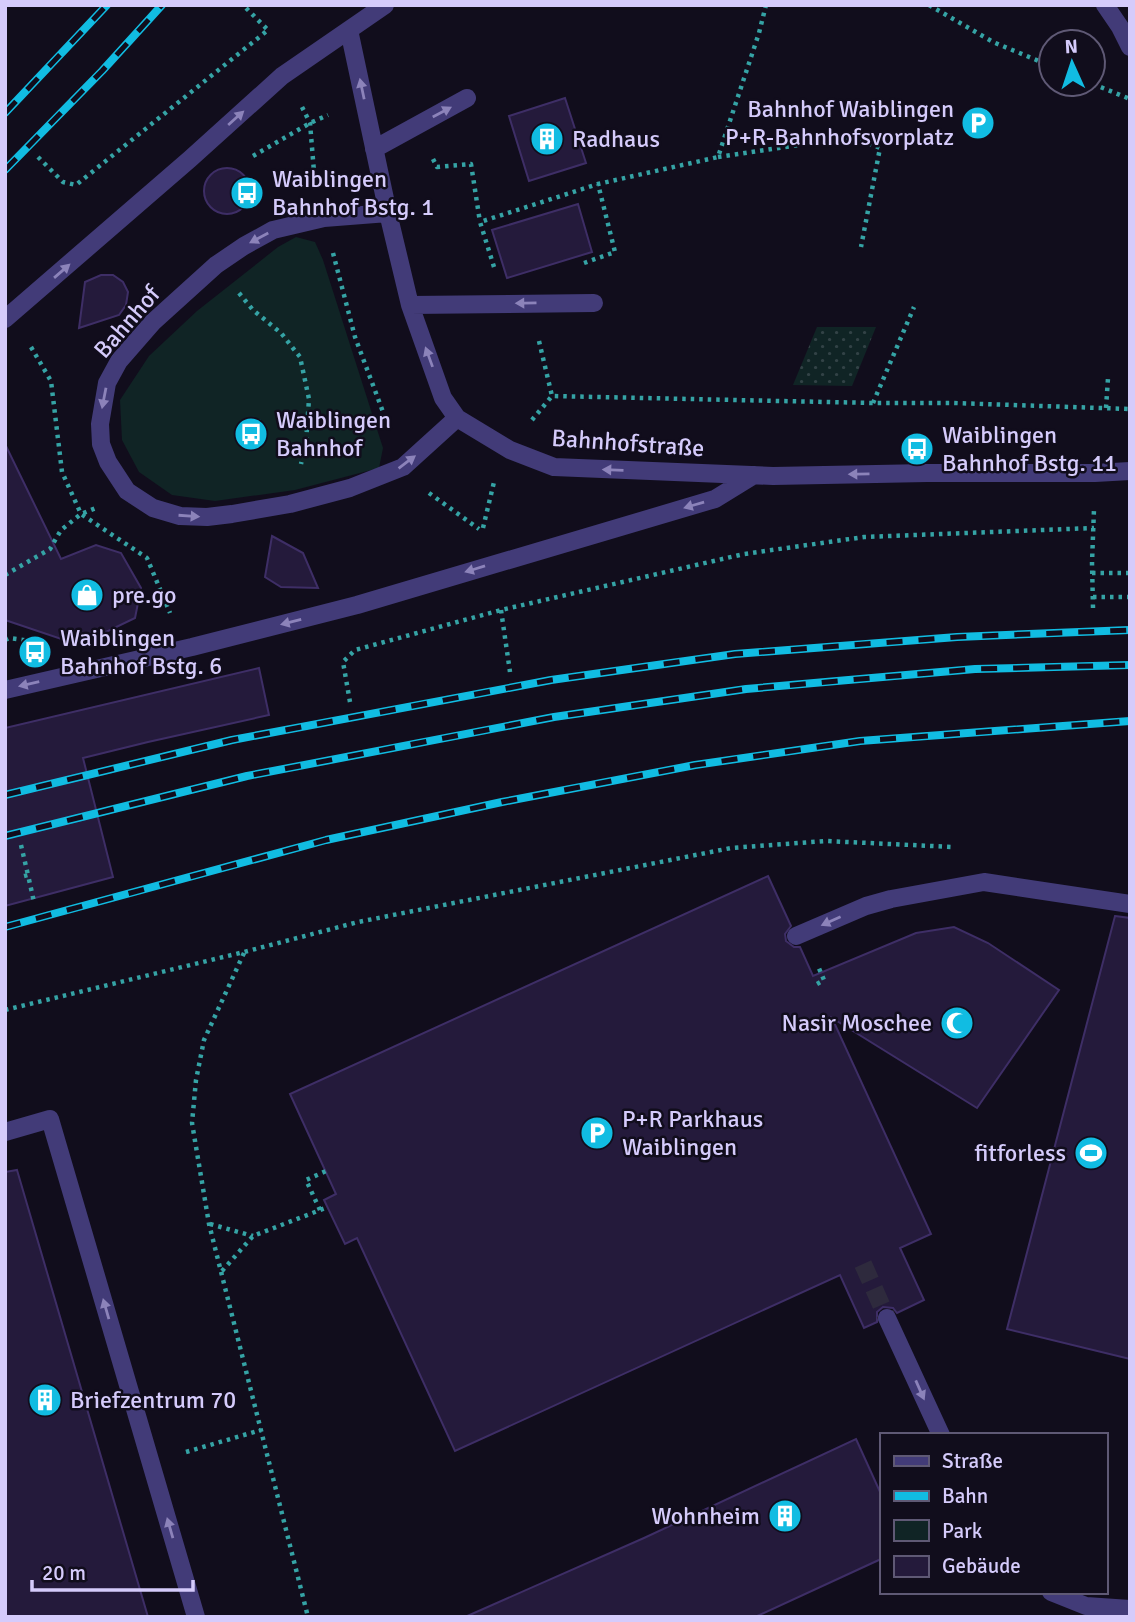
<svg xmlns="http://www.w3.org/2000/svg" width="1135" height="1622" font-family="Signika,sans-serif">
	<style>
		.grass { fill: url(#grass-dots) }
		.green { fill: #102425 }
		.building { fill: #241a3b; stroke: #3e2e66; stroke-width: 2 }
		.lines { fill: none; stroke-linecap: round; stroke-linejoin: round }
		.minor-tunnel { stroke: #2e2a3d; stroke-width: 18; stroke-dasharray: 18 9; stroke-linecap: butt }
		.path { stroke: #35a3a5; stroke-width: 4.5; stroke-dasharray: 3.5 5; stroke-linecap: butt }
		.minor { stroke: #423b78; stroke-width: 18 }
		.rail-casing { stroke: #11bce2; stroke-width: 8 }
		.rail { stroke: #110d1c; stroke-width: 5; stroke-dasharray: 16; stroke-linecap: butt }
		.oneway { fill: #8c83ba }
		.labels { text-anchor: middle; stroke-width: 5; stroke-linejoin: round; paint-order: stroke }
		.poi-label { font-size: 24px; fill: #d5cbfb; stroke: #110d1c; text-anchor: start }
		.street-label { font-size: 24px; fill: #d5cbfb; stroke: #110d1c }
	</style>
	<defs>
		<pattern id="grass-dots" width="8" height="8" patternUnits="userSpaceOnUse" patternTransform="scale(1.75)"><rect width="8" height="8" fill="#102425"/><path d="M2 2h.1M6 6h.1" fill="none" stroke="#324246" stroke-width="1.8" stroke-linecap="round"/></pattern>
	</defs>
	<rect width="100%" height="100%" fill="#110d1c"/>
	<path class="grass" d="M817,327H876L852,386L793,385Z"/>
	<path class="green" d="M296,237L315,242L323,260L383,448L379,468L295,490L215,501L172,495L139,472L122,440L120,400L149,356L197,311L278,247Z"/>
	<path class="building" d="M565,98L586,163L529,181L509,116Z
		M204 191a23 23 0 1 1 46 0a23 23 0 1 1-46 0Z
		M578,204L592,252L507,278L492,230Z
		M101,275H113L123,282L128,292L126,305L119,315L79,328L85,282Z
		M5,444L61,559L96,545L121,553L141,588L135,618L79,645L5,620Z
		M272,536L303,553L318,588L281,587L265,577Z
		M259,668L269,715L148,742L83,758L113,877L5,906V728Z
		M768,876L791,926L785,934L786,941L794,947H800L813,976L916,933L954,927L988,943L1059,990L977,1108L832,1018L931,1234L900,1248L924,1300L897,1313L893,1308L883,1307L877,1312V1322L864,1328L840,1275L455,1451L357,1238L345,1244L324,1200L336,1194L290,1094Z
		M1115,916L1130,918V1359L1007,1329Z
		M17,1170L148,1617H5V1172Z
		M856,1439L881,1494V1559L755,1617H465L644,1538Z"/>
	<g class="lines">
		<path class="minor-tunnel" d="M863,1264L887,1318"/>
		<path class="path" d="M929,5L993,42L1051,66
			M1093,84L1130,99
			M302,107L310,123L315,184
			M253,156L310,123L328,115
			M38,157L63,182L76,185L268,30L243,5
			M718,157L853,137L880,148L861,247
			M433,159L437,167L471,164L480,222
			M333,253L355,337L389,428
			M584,263L615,252L598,184
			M494,267L480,222L598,184L718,157L759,33L766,5
			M239,293L253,310L281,333L300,357L309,399L306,443L301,464
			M539,341L552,396
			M31,347L51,381L62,472L81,514L147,558L170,613
			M873,403L914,307
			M1106,408L1108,378
			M532,420L552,396L873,403H954L1130,409
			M429,493L479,529
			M483,528L494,482
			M1092,573H1130
			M5,575L50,549L61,530L81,514L96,508
			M1093,597H1130
			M1093,608L1092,563L1094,509
			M501,610L510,672
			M5,640L9,638L39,642
			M350,702L343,662L355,650L501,610L744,554L864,537L1094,528
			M21,845L28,875
			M24,876L28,875L34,902
			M244,953L204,1040L196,1080L192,1123L209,1224L308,1617
			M817,984L824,980L818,966
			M5,1010L244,952L358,922L731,848L826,841L953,847
			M320,1210L306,1180L326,1171
			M210,1224L253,1236
			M222,1271L253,1236L328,1207
			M186,1452L261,1430"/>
		<path class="minor" d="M1105,5L1120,27L1130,47
			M349,30L388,213L410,305L443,398L457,418L510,450L554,467L773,476L927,473H1095L1130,471
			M374,149L467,98
			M388,213L324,218L273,230L244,246L216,265L153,322L119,361L107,383L100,424L101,444L108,462L127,491L153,508L180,516L207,517L232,514L290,504L350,488L403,467L457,418
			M410,305L594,303
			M5,319L190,159L282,76L385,5
			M5,690L192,647L357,605L715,499L754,475
			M796,936L866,906L891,899L984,882L1130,904
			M5,1132L50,1119L196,1617
			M887,1318L941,1435
			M1051,1592L1086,1606L1130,1609"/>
		<defs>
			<path id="rail" d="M5,113L107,5
				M5,170L102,71L162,5
				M5,795L232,740L551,680L735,654L957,637L1130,630
				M5,836L247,776L554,717L746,689L975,669L1130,665
				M5,927L326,840L502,802L695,765L860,741L1130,721"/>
		</defs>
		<use href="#rail" class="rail-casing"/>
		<use href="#rail" class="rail"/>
	</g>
	<defs><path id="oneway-solid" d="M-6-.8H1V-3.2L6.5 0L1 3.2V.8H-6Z" transform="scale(1.75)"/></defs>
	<g class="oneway">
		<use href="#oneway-solid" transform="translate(362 89) rotate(-102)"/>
		<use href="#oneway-solid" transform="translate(442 112) rotate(-28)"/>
		<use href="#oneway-solid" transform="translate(236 118) rotate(-42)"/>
		<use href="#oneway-solid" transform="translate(259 238) rotate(152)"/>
		<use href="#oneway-solid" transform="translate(62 271) rotate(-41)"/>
		<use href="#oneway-solid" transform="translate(526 303) rotate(179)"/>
		<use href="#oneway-solid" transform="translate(429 357) rotate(-110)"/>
		<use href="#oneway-solid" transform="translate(104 398) rotate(101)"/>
		<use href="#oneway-solid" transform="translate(407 462) rotate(-37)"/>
		<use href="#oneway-solid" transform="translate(613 470) rotate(-178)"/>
		<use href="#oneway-solid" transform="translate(859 474) rotate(179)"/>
		<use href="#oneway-solid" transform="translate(694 505) rotate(164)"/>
		<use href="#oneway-solid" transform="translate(189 516) rotate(4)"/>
		<use href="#oneway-solid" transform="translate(475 569) rotate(163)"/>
		<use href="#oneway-solid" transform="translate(291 622) rotate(166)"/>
		<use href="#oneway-solid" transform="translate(29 684) rotate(167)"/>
		<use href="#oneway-solid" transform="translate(831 921) rotate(156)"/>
		<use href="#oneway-solid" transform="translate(106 1309) rotate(-106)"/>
		<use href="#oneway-solid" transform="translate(920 1390) rotate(66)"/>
		<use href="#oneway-solid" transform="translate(170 1528) rotate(-106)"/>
	</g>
	<defs>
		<symbol id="parking-disc" viewBox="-11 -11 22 22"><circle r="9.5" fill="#11bce2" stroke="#110d1c"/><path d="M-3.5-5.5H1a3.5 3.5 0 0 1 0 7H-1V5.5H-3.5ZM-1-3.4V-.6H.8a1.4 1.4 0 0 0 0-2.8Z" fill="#fff"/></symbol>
		<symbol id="building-disc" viewBox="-11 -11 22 22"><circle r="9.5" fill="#11bce2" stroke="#110d1c"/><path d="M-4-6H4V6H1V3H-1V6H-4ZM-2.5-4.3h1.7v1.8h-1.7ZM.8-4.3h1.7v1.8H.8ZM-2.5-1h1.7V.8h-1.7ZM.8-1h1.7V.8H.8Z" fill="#fff"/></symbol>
		<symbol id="bus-disc" viewBox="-11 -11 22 22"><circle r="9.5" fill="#11bce2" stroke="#110d1c"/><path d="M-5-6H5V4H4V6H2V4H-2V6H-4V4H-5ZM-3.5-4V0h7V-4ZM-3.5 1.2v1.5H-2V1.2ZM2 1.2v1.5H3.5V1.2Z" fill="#fff"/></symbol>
		<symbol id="shop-disc" viewBox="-11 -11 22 22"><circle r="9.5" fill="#11bce2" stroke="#110d1c"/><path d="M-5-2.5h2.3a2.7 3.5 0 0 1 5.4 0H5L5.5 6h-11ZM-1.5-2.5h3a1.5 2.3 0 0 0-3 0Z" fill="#fff"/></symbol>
		<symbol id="mosque-disc" viewBox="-11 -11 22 22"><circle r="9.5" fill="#11bce2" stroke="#110d1c"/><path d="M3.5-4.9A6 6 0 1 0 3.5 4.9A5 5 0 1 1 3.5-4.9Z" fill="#fff"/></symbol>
		<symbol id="stadium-disc" viewBox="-11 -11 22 22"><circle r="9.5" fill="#11bce2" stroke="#110d1c"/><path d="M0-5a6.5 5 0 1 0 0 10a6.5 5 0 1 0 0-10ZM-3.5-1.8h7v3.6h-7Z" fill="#fff"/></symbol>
	</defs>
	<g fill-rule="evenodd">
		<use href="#parking-disc" x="959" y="104" width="38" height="38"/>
		<use href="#building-disc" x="528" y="120" width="38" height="38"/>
		<use href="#bus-disc" x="228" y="174" width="38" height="38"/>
		<use href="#bus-disc" x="232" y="415" width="38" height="38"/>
		<use href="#bus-disc" x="898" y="430" width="38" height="38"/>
		<use href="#shop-disc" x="68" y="576" width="38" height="38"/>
		<use href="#bus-disc" x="16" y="633" width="38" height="38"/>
		<use href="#mosque-disc" x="938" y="1004" width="38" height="38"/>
		<use href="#parking-disc" x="578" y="1114" width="38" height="38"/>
		<use href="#stadium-disc" x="1072" y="1134" width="38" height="38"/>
		<use href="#building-disc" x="26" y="1381" width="38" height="38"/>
		<use href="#building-disc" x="766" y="1497" width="38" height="38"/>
	</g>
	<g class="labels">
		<g class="poi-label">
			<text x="954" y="117" text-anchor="end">Bahnhof Waiblingen<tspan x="954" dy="28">P+R-Bahnhofsvorplatz</tspan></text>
			<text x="572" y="147">Radhaus</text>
			<text x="272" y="187">Waiblingen<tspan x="272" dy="28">Bahnhof Bstg. 1</tspan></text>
			<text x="276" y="428">Waiblingen<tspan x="276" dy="28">Bahnhof</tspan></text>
			<text x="942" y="443">Waiblingen<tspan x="942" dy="28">Bahnhof Bstg. 11</tspan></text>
			<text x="112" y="603">pre.go</text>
			<text x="60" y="646">Waiblingen<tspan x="60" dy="28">Bahnhof Bstg. 6</tspan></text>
			<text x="932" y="1031" text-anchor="end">Nasir Moschee</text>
			<text x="622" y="1127">P+R Parkhaus<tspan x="622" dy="28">Waiblingen</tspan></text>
			<text x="1066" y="1161" text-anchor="end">fitforless</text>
			<text x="70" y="1408">Briefzentrum 70</text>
			<text x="760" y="1524" text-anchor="end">Wohnheim</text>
		</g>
		<g class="street-label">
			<text transform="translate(127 322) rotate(-49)" y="8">Bahnhof</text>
			<text transform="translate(628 443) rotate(4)" y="8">Bahnhofstraße</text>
		</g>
	</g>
	<rect width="1135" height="1622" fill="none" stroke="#d5cbfb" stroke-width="14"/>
	<rect x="880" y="1433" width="228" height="161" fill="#110d1c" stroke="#5f5975" stroke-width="2"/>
	<rect x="894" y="1456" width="35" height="10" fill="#423b78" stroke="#5f5975" stroke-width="2"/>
	<text x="942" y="1468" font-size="21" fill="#d5cbfb">Straße</text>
	<rect x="894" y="1491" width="35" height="10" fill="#11bce2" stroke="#5f5975" stroke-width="2"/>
	<text x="942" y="1503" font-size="21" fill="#d5cbfb">Bahn</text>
	<rect x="894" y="1520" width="35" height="21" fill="#102425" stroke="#5f5975" stroke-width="2"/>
	<text x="942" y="1538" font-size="21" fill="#d5cbfb">Park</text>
	<rect x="894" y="1556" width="35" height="21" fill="#241a3b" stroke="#5f5975" stroke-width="2"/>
	<text x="942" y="1573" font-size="21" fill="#d5cbfb">Gebäude</text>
	<g transform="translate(1072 63) rotate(357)"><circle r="33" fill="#110d1c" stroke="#5f5975" stroke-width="2"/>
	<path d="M0-5L12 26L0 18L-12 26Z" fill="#11bce2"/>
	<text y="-10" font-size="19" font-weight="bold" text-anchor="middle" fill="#d5cbfb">N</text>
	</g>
	<path d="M32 1580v10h161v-10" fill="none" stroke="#d5cbfb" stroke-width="3.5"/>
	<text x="42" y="1580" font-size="21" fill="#d5cbfb" stroke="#110d1c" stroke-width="5" paint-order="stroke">20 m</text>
</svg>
